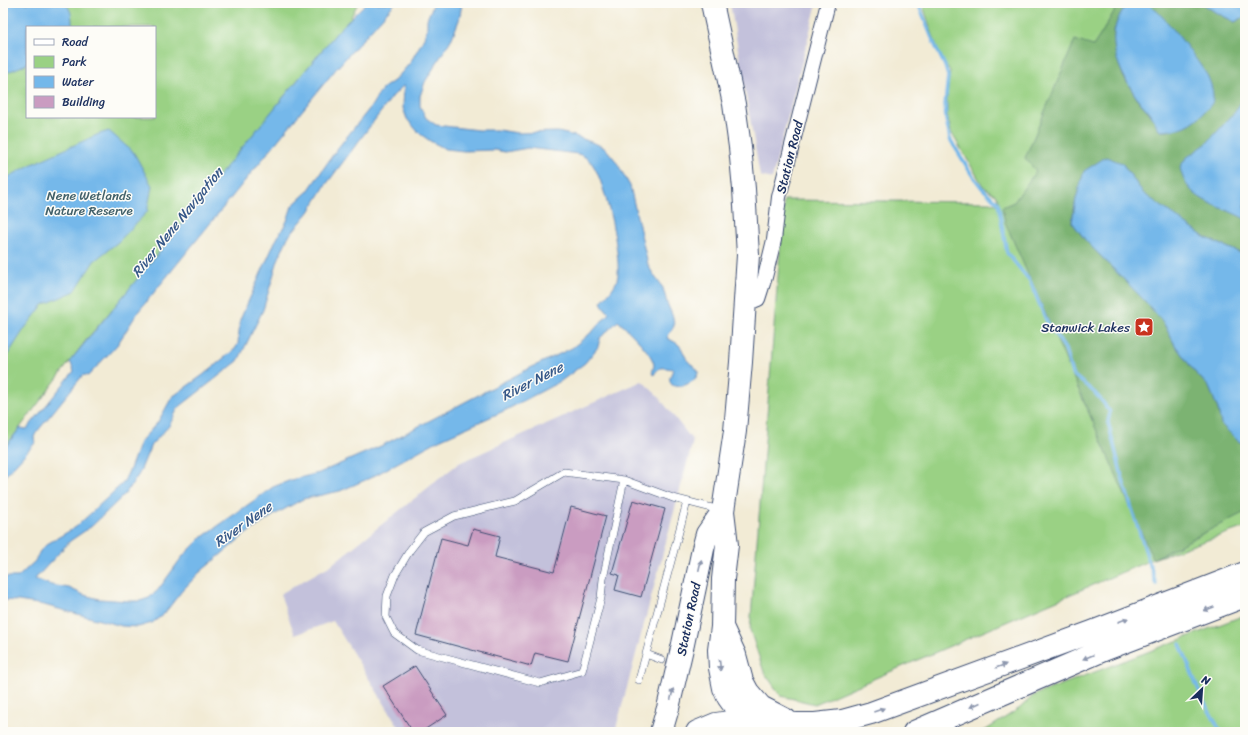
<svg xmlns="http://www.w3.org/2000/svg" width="1248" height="735" font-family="Sriracha,sans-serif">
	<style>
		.industrial { fill: #c3c1db }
		.green { fill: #9ad184; stroke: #5a8071; fill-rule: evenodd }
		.forest { fill: #7bb372; stroke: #4b7168 }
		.water { fill: #74b8ea; stroke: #4874a4; fill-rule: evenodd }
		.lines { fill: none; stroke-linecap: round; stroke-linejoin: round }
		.stream { stroke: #74b8ea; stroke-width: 3.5 }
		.building { fill: #ca9cc1 }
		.service-casing { stroke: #3b4b70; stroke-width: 8 }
		.minor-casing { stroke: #3b4b70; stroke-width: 16 }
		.trunk-casing { stroke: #3b4b70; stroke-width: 24 }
		.service { stroke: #fff; stroke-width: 7 }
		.minor { stroke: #fff; stroke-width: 14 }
		.trunk { stroke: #fff; stroke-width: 22 }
		.oneway { fill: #8d97ae }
		.labels { text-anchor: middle; stroke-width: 3; stroke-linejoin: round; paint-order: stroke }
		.street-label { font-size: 13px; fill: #1b2f5e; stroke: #fdfcf7 }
		.park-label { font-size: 13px; fill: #416069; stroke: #fdfcf7 }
		.poi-label { font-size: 13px; fill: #1b2f5e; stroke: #fdfcf7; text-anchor: end }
		.water-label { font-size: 14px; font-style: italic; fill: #365888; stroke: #fdfcf7 }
	</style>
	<rect width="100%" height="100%" fill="#fdfcf7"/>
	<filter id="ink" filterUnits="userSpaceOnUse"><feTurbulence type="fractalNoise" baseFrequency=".025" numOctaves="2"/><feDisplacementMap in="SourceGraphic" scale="8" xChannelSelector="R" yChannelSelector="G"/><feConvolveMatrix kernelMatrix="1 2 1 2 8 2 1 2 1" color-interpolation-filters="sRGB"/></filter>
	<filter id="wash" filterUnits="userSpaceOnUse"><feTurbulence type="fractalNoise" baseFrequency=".012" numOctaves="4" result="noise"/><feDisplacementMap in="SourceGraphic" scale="16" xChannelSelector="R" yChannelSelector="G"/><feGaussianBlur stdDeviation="0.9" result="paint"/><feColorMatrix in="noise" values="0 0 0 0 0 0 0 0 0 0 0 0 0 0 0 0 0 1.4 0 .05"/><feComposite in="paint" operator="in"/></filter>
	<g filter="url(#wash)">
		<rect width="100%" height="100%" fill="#f2ebd5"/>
		<path class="industrial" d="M730,3H817L772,179L760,176Z
			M642,381L658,396L693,441L615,732H402L333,621L295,635L280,594L331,565L459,463Z"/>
		<path class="green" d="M3,3H358L350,19L338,31L282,99L137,280L87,339L3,450ZM27,27H155V117H27Z
			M922,3H1245V527L1153,559L815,704L781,696L764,672L750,630L784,200L990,202L999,205L997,196L983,186L951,132L947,114V96L950,71L940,56Z
			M1245,615V732H980L986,730L1020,708L1034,695Z"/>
		<path class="forest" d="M1119,3H1131L1127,5L1122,11L1114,30L1115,51L1123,76L1138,100L1151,115L1160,131H1167L1176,129L1193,57C1186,47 1179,38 1172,29C1163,19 1157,10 1146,3H1202L1215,12L1235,22L1245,16V255L1204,237L1161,207L1143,193L1122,163L1084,171L1076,199L1072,222L1086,241L1143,299L1163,322L1175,345L1194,371L1209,387L1218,409L1221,424L1238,441L1245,444V512L1153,559L1005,222L1002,207L1014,202L1036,171L1025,158L1075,40L1093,46L1101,34Z"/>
		<path class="water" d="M3,3H64C72,9 72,17 72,27H27V64L3,74Z
			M366,3H395L336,69L138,312L117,345L88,376L83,375L36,433L34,437L35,443L3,478V450L20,428L27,429L74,371L70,361L184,222L204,194L282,99L338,31Z
			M434,3L462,4L459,20L452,38L425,82L420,96V106L426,118L436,125L478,130H498L518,133L558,132L575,136L599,145L606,149L616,161L630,186L648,265L653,274L663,288L667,303L673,317L674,326L668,336L667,338C671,340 675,342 678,344C683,348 684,356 688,361C690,364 697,367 698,372C698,383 672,393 670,381C669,377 672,373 673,369C664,368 659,365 654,375L652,373C653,368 655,365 653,361C648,349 627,329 618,321L600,338L598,347L585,363L561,381L506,410L439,440L370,478L340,491L303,499L274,515L243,536L199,573L181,592L164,614L152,623L138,627L122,626L44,605L18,601L3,600V577H18L35,561L40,551L47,544L76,527L123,483L130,469L140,442L158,422L172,397L203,375L235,349L238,344L240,320L275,242L287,221L292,206L308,191L337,149L370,108L382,89L395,80L410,63L423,40L427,29V19ZM404,85L403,108L407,119L419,133L430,141L446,149L464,151L494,150L505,152L528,148L578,154C584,156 589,159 593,165C605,182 623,260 617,280C615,287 606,296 601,302L603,306L609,313L593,331L572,348L526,370L383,445L319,473L291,480L273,487L201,538L182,557L158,590L149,598L140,601H129L99,599L84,595L69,588L51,585L35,579L70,541L92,526L125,494L139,474L151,445L169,426L178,408L238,361L263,310L278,260L288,237L309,212L325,186L392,97Z
			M1131,3C1136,3 1142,2 1146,3C1160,8 1198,61 1207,75C1210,81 1213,89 1213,96C1214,103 1210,106 1205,111C1193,125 1179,131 1160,131C1156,126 1155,120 1151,115C1147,109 1141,104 1137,98C1122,75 1106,47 1118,19C1121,13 1124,6 1131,3Z
			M1202,3H1245V16L1235,22L1215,12Z
			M1245,95V219C1219,204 1186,202 1180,167L1186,158L1206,144L1235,112Z
			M109,131L134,153L152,186L147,212L118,242L94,261L75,291L43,305L25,328L3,362V180L30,165L99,134Z
			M1106,157L1122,163L1143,193L1204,237L1245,255V444L1238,441L1221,424L1218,409L1209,387L1194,371L1175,345L1163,322L1143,299L1086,241L1072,222L1076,199L1084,171Z"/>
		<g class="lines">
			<path class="stream" d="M918,3L934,43L945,66L948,76L945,105L946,120L950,139L972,175L982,188L998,203L1007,253L1030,281L1046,320L1065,349L1072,374L1094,392L1102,401L1110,412L1108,422L1124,484L1156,584
				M1180,644L1202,698L1221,732"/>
		</g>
		<g id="blocks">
			<path class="building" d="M633,500L665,509L641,597L615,590L619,575L612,573Z
				M571,507L606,516L568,661L535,653L531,666L416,635L441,538L468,545L473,529L500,536L495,557L554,572Z
				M415,666L447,715L421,732H413L383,686Z"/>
		</g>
	</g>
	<g filter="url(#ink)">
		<use href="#blocks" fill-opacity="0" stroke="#3b4b70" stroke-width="1"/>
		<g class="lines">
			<defs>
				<path id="service" d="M624,480L603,579L601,598L582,671L540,683L417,650L394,633L386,617L387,596L395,575L410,550L424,532L454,516L515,501L564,472L624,480L673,498L720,510
					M646,654L662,660
					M639,680L687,502"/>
				<path id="minor" d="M745,301H753L758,299L765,277L774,240L779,197L828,3"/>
				<path id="trunk" d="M712,3L734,104L740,147L744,189L748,255L741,362L735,431L723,511L727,545L723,579L722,627L719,650L720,668L724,688L728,697L738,711L760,732
					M723,629L735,655L742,681L748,692L761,707L786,720
					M661,732L668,708L683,644L703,549L707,534L723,511
					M697,732L716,724L736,721H766L796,724H815L842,721L871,713L1092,632L1245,573
					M914,732L1106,649L1245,596"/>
			</defs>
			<use href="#service" class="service-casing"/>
			<use href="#minor" class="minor-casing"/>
			<use href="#trunk" class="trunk-casing"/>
			<use href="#service" class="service"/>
			<use href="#minor" class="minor"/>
			<use href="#trunk" class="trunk"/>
		</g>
		<defs><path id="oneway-solid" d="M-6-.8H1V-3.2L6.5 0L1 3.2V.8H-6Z"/></defs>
		<g class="oneway">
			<use href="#oneway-solid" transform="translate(700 565) rotate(-77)"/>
			<use href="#oneway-solid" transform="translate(1209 609) rotate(159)"/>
			<use href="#oneway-solid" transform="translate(1123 620) rotate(-21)"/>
			<use href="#oneway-solid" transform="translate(1088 657) rotate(157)"/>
			<use href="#oneway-solid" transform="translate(720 665) rotate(84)"/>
			<use href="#oneway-solid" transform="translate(1001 666) rotate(-20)"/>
			<use href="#oneway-solid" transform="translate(672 694) rotate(-77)"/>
			<use href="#oneway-solid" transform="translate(975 705) rotate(156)"/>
			<use href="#oneway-solid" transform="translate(879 710) rotate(-20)"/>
		</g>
	</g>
	<defs>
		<symbol id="sight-square" viewBox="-11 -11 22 22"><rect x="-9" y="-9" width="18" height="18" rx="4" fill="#c8321e" stroke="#fdfcf7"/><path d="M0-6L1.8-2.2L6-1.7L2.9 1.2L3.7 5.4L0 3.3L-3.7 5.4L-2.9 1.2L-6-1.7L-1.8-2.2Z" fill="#fff"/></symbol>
	</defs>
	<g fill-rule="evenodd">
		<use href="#sight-square" x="1133" y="316" width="22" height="22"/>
	</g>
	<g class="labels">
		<g class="street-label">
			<text transform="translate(789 157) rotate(-76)" y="5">Station Road</text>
			<text transform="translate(688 619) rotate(-78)" y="5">Station Road</text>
		</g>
		<g class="park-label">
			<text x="89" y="200">Nene Wetlands<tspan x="89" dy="15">Nature Reserve</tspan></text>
		</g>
		<g class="poi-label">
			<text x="1130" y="332">Stanwick Lakes</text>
		</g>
		<g class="water-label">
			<text transform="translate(177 222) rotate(-51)" y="5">River Nene Navigation</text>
			<text transform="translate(532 381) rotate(-27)" y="5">River Nene</text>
			<text transform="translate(243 524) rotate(-35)" y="5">River Nene</text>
		</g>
	</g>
	<rect width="1248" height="735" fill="none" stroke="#fdfcf7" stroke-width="16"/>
	<rect x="26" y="26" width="130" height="92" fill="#fdfcf7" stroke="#a3aaba"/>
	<rect x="34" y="39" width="20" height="6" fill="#ffffff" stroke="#a3aaba"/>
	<text x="62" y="46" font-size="12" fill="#1b2f5e">Road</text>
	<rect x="34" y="56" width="20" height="12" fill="#9ad184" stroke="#a3aaba"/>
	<text x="62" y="66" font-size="12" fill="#1b2f5e">Park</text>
	<rect x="34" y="76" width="20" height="12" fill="#74b8ea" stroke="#a3aaba"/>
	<text x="62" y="86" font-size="12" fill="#1b2f5e">Water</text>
	<rect x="34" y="96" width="20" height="12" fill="#ca9cc1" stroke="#a3aaba"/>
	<text x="62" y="106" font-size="12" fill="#1b2f5e">Building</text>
	<g transform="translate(1202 689) rotate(25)" stroke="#fdfcf7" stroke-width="3" paint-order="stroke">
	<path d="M0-3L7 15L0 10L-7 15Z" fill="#1b2f5e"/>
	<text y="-6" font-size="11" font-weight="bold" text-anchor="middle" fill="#1b2f5e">N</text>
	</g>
</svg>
